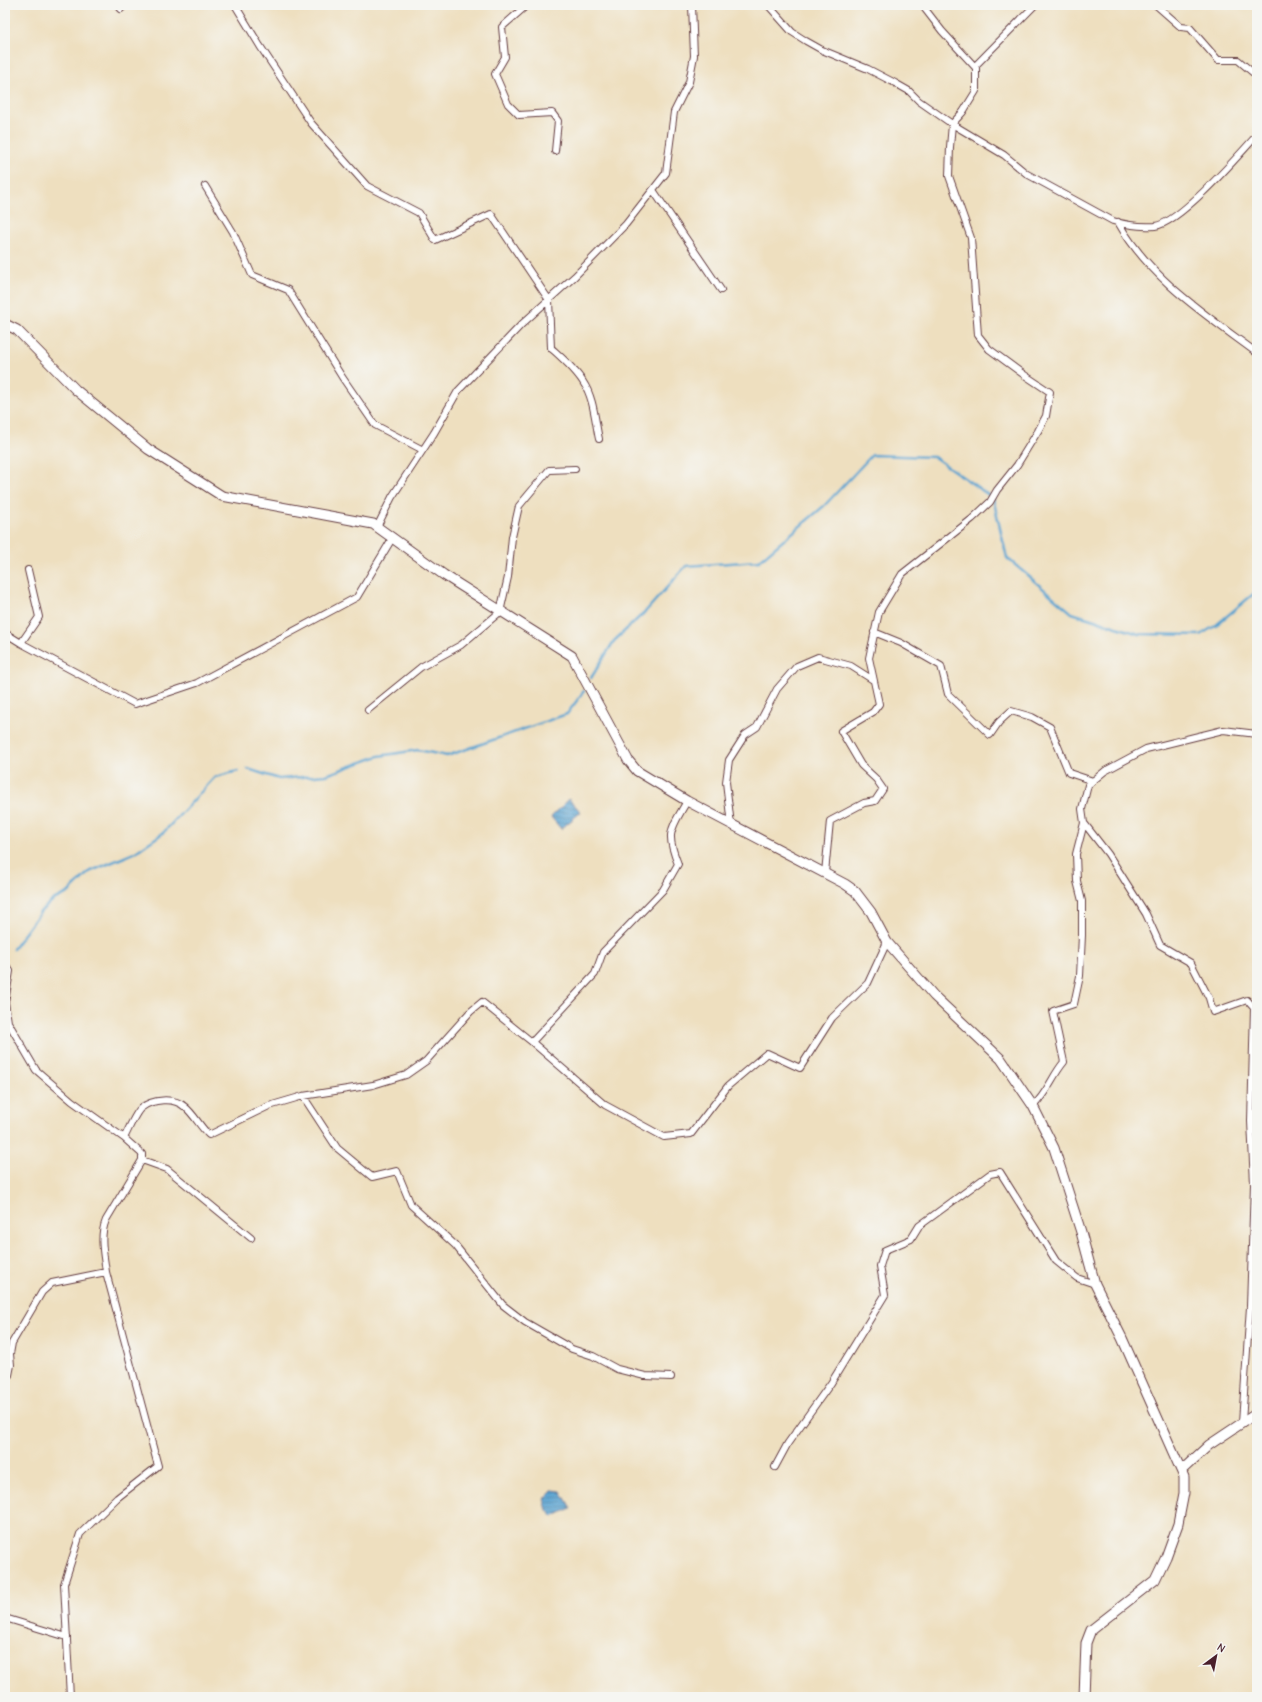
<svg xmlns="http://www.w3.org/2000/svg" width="1262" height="1702" font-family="'Comic Neue',sans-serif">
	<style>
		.water { fill: url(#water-rules); stroke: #51607e }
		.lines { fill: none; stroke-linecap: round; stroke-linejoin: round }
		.stream { stroke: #58a2d0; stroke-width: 2.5 }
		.street-casing { stroke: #633c41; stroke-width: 8 }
		.secondary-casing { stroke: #633c41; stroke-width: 11 }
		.street { stroke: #fff; stroke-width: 6 }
		.secondary { stroke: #fff; stroke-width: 9 }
	</style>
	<defs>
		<pattern id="water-rules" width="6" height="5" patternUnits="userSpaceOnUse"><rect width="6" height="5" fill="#58a2d0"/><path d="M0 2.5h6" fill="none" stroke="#4b83a9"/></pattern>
	</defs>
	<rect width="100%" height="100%" fill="#f6f6f2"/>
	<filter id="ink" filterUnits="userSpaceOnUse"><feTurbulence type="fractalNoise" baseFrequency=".025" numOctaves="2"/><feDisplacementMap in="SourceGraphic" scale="8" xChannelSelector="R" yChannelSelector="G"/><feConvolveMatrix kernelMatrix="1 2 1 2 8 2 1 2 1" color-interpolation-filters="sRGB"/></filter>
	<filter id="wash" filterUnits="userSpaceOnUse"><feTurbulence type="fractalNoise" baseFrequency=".012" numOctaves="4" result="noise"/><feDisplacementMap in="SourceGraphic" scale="16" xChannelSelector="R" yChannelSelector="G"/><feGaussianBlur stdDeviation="0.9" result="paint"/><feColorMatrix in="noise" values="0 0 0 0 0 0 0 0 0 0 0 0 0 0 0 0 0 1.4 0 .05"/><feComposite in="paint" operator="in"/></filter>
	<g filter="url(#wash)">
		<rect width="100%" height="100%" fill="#eedfbf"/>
		<path class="water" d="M569,799L581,812L561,829L551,817Z
			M553,1490L561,1491L571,1508L553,1517L547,1510L544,1499Z"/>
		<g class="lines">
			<path class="stream" d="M591,678L614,641L646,611L686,566L759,561L824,506L872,455L934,457L993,498L1007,558L1072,613L1139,634L1200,635L1215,626L1257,591
				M248,769L279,779L326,775L379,756L418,750L447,756L567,714L584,691
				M13,949L41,911L53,900L68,893L89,872L134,853L163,833L215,777L238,771"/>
		</g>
	</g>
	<g filter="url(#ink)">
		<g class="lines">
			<defs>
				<path id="street" d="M118,5L121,9L125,5
					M235,5L260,46L311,123L367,186L419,213L435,240L491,214L549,300L551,348C562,358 575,369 583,382C594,398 595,421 599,439
					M527,5L502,27L505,57L495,74L508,104L519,115L552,113L558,121L555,151
					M768,5L792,32L806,41L822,50L868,69L895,83L909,91L919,101L952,124L963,112L976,91V68L942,31L925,9L928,5
					M1156,5L1181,27L1190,28L1218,60H1238L1257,76
					M975,66L1035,5
					M205,186L233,232L252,275L288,290L342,377L375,425L423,450
					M653,190L721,290
					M1118,222C1150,279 1206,315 1257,353
					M377,527L392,497L434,433L458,391L522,324L575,276L626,224L666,173L674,112L689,82L694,56L692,5
					M874,632L901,643L941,666L948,694L990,735L999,722L1011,711L1032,717L1050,727L1069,773L1093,781
					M5,633L21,643L39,617L28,570
					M21,643L135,704L197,683L357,597L393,537
					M368,710L421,667L461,645L500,612L508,577L512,537L519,506L549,470L575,469
					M1084,823L1108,854L1146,914L1160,945L1191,963L1209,998L1213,1012L1247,1000L1254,1008L1251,1121L1254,1184L1250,1307L1242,1422
					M731,825L726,782L729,760L745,735L757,727L777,689L797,666L818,657L851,666L873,680
					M825,873L830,821L864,803L875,801L883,789L876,779L861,765L841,731L873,712L879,704L869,658L879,612L902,574L972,519L990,502L997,490L1017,465L1038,431L1046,416L1050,392L1023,374L989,349L978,335L971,238L949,176L950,147L952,124L1004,155L1027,174L1113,221C1126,225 1141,227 1155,226C1180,223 1239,155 1257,135
					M5,964L10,971L5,1002L8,1022L36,1070L72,1101L124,1138L142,1154V1160L106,1220C99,1237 104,1255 106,1272L158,1466L117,1498L80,1534L64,1584L70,1697
					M532,1042L605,1105L664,1137L691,1134L728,1086L767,1053L800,1068L832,1018L868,983L887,942
					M303,1096L337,1148L372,1177L397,1171L411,1205L455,1245L503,1305L525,1322L572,1349L593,1356L617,1369L645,1376L671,1377
					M1033,1106C1047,1094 1052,1076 1064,1062L1053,1011L1074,1004L1080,976L1082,935V901L1077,881L1076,854L1084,823L1082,809L1088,785L1105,771L1146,749L1223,730L1257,734
					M124,1138C128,1131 135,1113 141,1108C152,1099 174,1097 185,1107C194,1114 200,1127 209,1135L269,1106L303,1096L373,1085L406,1075L426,1061L470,1012L482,1002L532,1042L595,974L603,952L663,890L678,864C665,832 671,830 687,801
					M142,1160L167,1169L251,1238
					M5,1380L9,1375L11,1365L10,1354L12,1343L42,1292L52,1283L106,1272
					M775,1467L788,1443L831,1383L885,1295L880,1266L885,1250L911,1239L919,1226L990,1174L1000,1172L1056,1261L1077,1278L1095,1284
					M5,1618L67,1637"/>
				<path id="secondary" d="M5,324L17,330L76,390L148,449L222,496L373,524L444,575L572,656L628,760L637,771L687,801L845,884L855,891L871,912L887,942L934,996L1001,1059L1033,1106L1054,1148L1081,1232L1095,1284L1122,1338L1184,1477V1493L1178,1524L1166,1557L1155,1580L1091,1630L1086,1643L1084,1697
					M1182,1470L1209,1445L1257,1413"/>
			</defs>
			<use href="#street" class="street-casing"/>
			<use href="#secondary" class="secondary-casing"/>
			<use href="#street" class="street"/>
			<use href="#secondary" class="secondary"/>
		</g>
	</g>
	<rect width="1262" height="1702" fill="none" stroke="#f6f6f2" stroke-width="20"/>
	<g transform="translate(1216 1656) rotate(32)" stroke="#f6f6f2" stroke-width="3" paint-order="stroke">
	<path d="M0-3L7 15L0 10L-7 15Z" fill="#4a1f2b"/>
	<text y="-6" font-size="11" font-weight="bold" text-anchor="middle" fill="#4a1f2b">N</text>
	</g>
</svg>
